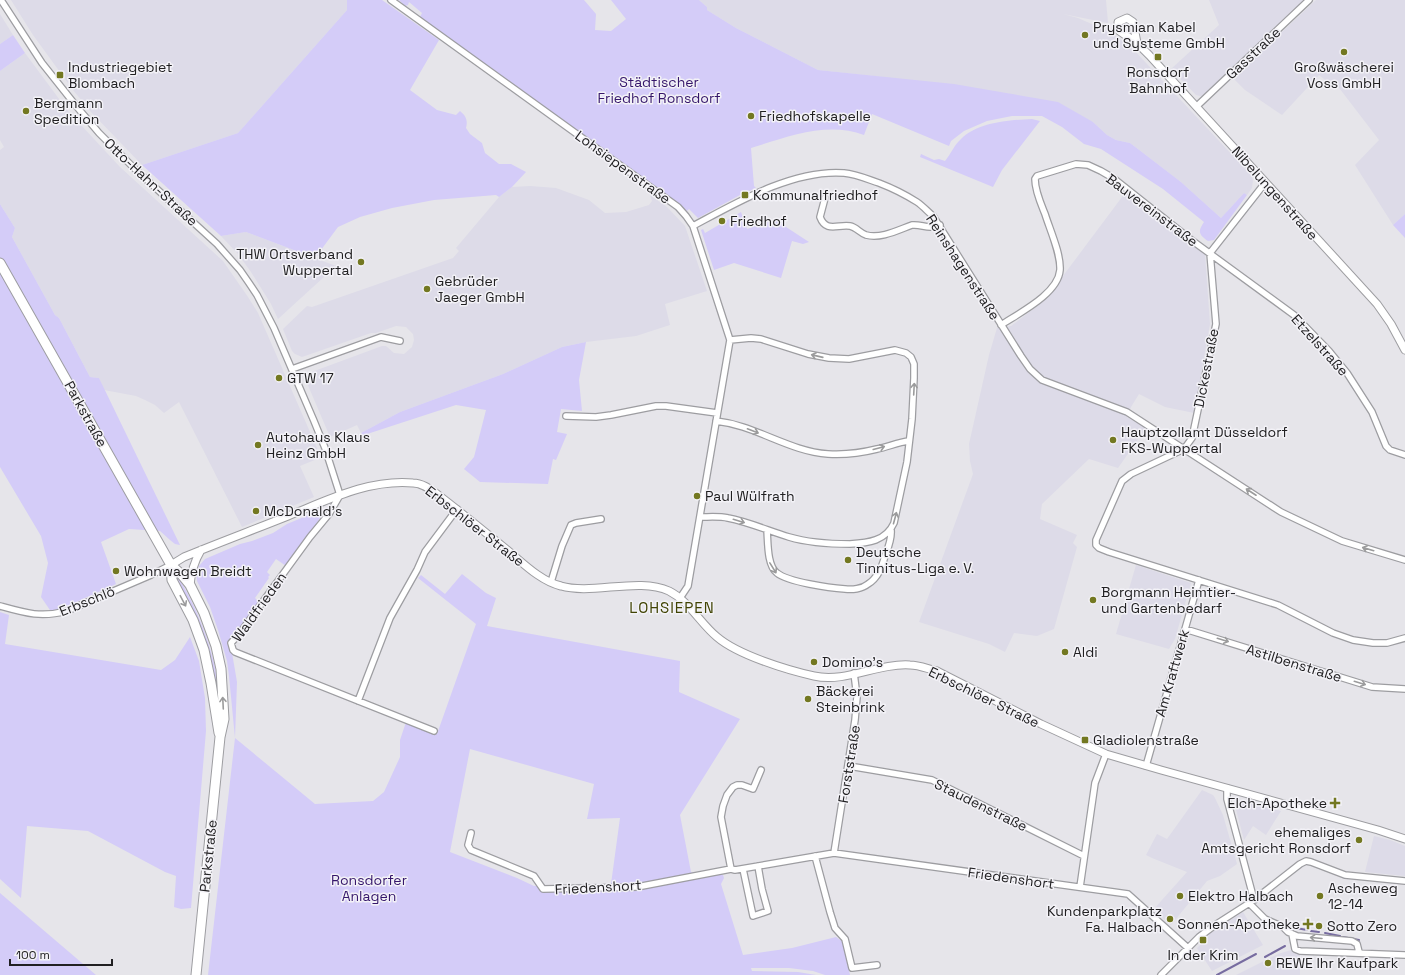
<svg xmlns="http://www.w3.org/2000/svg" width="1405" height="975" font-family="'Space Grotesk',sans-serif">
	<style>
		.built { fill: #dddbe8 }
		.green { fill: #d4ccf8; fill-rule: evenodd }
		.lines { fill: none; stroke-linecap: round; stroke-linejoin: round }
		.stream { stroke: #776ca0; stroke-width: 2 }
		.minor-casing { stroke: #9d9da1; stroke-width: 8 }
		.tertiary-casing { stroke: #9d9da1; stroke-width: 9 }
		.primary-casing { stroke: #9d9da1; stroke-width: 11 }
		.minor { stroke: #fff; stroke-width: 5.5 }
		.tertiary { stroke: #fff; stroke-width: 7 }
		.primary { stroke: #fff; stroke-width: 9 }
		.oneway { stroke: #9b9b9c }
		.poi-dot { fill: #737821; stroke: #f3f2f7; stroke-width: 1.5 }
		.labels { text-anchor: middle; stroke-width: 3; stroke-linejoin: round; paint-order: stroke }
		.poi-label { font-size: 14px; fill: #212022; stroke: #f3f2f7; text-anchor: start }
		.street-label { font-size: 14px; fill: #212022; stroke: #f3f2f7 }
		.park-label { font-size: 14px; fill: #35166b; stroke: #f3f2f7 }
		.neighbourhood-label { font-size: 15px; letter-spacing: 1px; fill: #414404; stroke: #f3f2f7 }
	</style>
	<rect width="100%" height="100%" fill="#e6e5ea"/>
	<path class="built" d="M11,0H347V10L238,133L142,165L91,112L73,90L33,35Z
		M699,0H1106L1108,23L1063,14L1078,18L1110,32L1132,48L1250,174L1253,180L1252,188L1247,195L1244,193L1221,218L1181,182L1138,149L1130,143L1116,140L1107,135L1093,122L883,77L818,70L736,28L707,10V7Z
		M1209,0H1304L1202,96H1200L1196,95L1171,69L1219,25Z
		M1316,0H1405V214L1393,225L1355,165L1379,140L1333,80L1329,83L1319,75L1282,115L1245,90L1233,78Z
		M0,14L13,35L0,44Z
		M25,53L68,111L120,167L223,261L248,297L258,313L317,448L322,457L300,466L314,497L242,527L179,402L164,413L155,405L145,400L136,396L104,390L99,378L90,377L59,318L55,315L12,237L15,228L0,204V150L4,147L0,140V71Z
		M530,186L556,188L589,200L605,213L626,212L649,205L652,201L650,195L667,207L685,226L707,291L665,304L670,325L636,336L586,342L562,347L503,374L400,412L361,433L357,425L330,437L307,383L306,380L309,373L382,346H386L394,353L404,354L412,347L414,340L413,334L406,327L396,326L376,333H371L302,357L295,354L292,351L283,329L307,306L312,307L453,258L459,251L456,248L499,197L512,187Z
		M1125,193L1205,254L1210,324L1194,413L1165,407L1139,394L1131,407L1127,417L1146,428L1118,468L1089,459L1042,504L1040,519L1077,535L1073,543L1077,547L1054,629L1037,636L1014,633L1005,652L989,644L919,622L973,474L970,461L969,444L989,355L997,328L1011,326L1045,300Z
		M246,232L336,266L278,319L271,304L251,272L238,254L221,236Z
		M1136,565L1191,583L1175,639L1169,649L1116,634Z
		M1202,790L1213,795L1215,798L1223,815L1237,864L1220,876L1207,881L1171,925L1153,910L1187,872L1152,858L1146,855L1157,834L1167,839Z
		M1236,800L1281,811L1266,835L1253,826L1244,840L1234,802Z
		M1374,836L1390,840L1405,846V876L1365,872Z
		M1243,912L1263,945L1212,971L1197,948L1209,936L1208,934Z
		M1291,950L1300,955V975H1236L1278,954Z"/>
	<path class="green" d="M347,0H382L439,40L410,90L437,110L456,115L460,111C466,116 468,120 466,128L470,134L482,143L485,153L499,164H511L526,172L512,187L499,197L496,195L434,200L392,208L360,217L338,227L315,258L246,232L221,236L142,165L238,133L347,10Z
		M399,0H584L596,14L595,30L611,31L626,19L611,0H699L707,7V10L736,28L818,70L954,84L1058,102L1093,122L1107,135L1116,140L1130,143L1138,149L1181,182L1221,218L1244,193L1247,195L1214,240L1208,241C1198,234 1198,231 1204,222L1163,189L1101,149L1084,144L1062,127L1042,116H1012L987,121L964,131L951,141L949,146L872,114L864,135C827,121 787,137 751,148L754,186L756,188L740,195L698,218L689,209L687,211L663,192L420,17L422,13L409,2L408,5L405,6Z
		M13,35L25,53L0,71V44Z
		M1032,119L1040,121L1002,170L993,187L920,157L921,154L934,160L939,159L945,161C951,154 954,145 961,139C978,122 1010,120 1032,119Z
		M0,204L15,228L12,237L55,315L59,318L90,377L99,378L180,545L175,544L170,540L160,531L129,529L101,542L116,584L52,613L41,597L48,563L41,536L0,467Z
		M741,212L747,229L783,217L786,227L809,242L803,244L792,241L781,278L734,263L714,270L701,230L703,229L705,233Z
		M1405,214V238L1393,225Z
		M586,342L579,380L582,411L561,409L557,432L567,434L556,460L553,459L548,484L480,482L464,469L474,457L486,410L456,405L361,436V433L400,412L503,374L562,347Z
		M328,507L286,566L276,559L267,572L270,575L268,577L269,578L255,598L259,602L230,641L237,682L235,738L315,804L373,801L384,792L400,757V740L406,722L437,734L476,624L418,578L421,575L445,594L462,574L486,593L496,598L487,626L680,661L679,692L740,719L680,815L691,872L723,875L724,878L721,884L743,955L792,948L836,937L843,942L850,975H825L813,971L789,968H751L752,971L798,972L816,975H208L235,738L229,676L227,661L218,630L210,607L197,581L196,573L199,566L205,559L240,544L252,541L273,533L287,524ZM470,749L594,784L587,819L620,818L611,884L534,886L517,878L450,852Z
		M178,578C194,599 218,660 217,686H216L192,610L177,579Z
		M0,612L9,615L5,644L161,670L175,660L190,637L199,661L205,698L206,731L191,908L181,909L174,907L176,876L165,872L88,831L27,826L21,898L0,879Z
		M0,893L96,975H0Z"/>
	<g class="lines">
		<path class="stream" d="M1296,928L1307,930
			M1311,931L1319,932
			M1325,933L1340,936
			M1343,937L1359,940
			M1265,957L1285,946
			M1217,975L1256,954"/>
		<defs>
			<path id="minor" d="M1,0L42,63L77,107L99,133L136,170L217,244L240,270L249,283L257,295L274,328L314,421L325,448L340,495L329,514L310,537L240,633L231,643L233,650L235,652L434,731
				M391,0L678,207L686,216L693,226L730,340L688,586L680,598
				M1197,106L1309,0
				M1265,183L1210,253L1216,324L1192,438L1184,449L1131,474L1122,481L1096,540V545L1099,548L1109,552L1278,605L1333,633L1353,640L1373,643H1387L1405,638
				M825,198L820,217C826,233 838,224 850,226C856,227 860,233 866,235C881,239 898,230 912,225C923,224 927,230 940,225
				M693,226C736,203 793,169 844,173C856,174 867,179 879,183C892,188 906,195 917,202C923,206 928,212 933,216L1021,356L1030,369L1042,380L1127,412L1281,512L1342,541L1405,560
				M1001,325C1019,313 1058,294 1060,270C1061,254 1050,230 1045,214C1041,204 1035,191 1035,179L1037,176L1076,164L1088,165L1101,171L1113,178L1190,239L1294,315L1329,351L1347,373L1372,412L1386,446L1390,450L1405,455
				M292,369L381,337L400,341
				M566,416L596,417L611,415L656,406H666L717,413
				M716,421C725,422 734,424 743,427C771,436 798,452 828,454C844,455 861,453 877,449C888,447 898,442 909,441
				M700,517C709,517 719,516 728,518C749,522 769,531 789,537C809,543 829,544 850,544C868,543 886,541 894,523L907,462L912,419L914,378V364L911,357L906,353L895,350L849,359L829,358L808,354L761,339L751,338L730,340
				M767,530C768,542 767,566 777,573C788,582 830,588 845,589C852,590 862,589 868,584C878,578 882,567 885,556C888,548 892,539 891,530
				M551,582L562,546L571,525L576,523L601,519
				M0,606C25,613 41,618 67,611L151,575L171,565
				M1185,629L1372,687L1405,689
				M358,701L390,618L417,570L425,552L457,509
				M849,766L932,780L1084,856
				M1146,766L1199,580
				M1227,788V799L1254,900
				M471,833L468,845L471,850L534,876L543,889L637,887L731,869L735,870L834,853L1128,894L1188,948
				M834,853L855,720L857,697L854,673
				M815,856L830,912L835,928L845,939L852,968L877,965
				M731,869L721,817L723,806L727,795L733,787L737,785H742L753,789L761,770
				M743,869L753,916L768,911L762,889L758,866
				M1080,887L1095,783L1106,754
				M1249,903L1265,919L1283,927L1288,932L1297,936L1352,941L1357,944L1359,952
				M1292,934L1295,949L1300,951L1405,955
				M1161,975L1199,937L1215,925L1254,900L1300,864L1306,861L1311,862L1345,875L1405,881"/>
			<path id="tertiary" d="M1137,43L1133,22L1127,18L1118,22V30L1137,43L1149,55L1377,304L1391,324L1405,350
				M171,565L184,557C218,543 253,530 288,516C328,500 369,479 413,483C422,483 430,489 437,494C461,512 483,531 506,549C522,562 540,581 561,586C592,595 639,577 669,591C689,601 700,623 717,637C738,655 787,670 814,676C846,683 878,663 910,665C919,665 928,669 937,671L1041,724L1106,754L1161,770L1378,830L1405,839
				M190,585C191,572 194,562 201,550"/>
			<path id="primary" d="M0,263L171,565L181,574L190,585L204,613L216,646L221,669L224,719L220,737L196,975
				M171,565L172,580L193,620L204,650L211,683L219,733"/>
		</defs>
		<use href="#minor" class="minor-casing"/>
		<use href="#tertiary" class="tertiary-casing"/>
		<use href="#primary" class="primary-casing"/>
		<use href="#minor" class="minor"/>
		<use href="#tertiary" class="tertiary"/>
		<use href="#primary" class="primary"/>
	</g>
	<defs><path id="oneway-shaft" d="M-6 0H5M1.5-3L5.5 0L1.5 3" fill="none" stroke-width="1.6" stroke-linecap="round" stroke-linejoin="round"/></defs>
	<g class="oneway">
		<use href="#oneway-shaft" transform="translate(817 356) rotate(-167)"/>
		<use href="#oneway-shaft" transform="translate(914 389) rotate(-87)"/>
		<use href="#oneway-shaft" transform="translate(753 431) rotate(21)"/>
		<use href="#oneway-shaft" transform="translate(879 448) rotate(-15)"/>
		<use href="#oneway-shaft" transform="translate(1251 492) rotate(-147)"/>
		<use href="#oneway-shaft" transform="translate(895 518) rotate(-75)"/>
		<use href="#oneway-shaft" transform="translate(739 521) rotate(17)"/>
		<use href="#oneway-shaft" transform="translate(1368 549) rotate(-164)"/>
		<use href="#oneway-shaft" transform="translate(773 568) rotate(58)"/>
		<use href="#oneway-shaft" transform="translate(183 601) rotate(62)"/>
		<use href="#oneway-shaft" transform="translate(1223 640) rotate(17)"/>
		<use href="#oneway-shaft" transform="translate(1360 683) rotate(17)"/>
		<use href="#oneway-shaft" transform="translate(223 703) rotate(-93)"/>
		<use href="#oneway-shaft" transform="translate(1316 938) rotate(-175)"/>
	</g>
	<g class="poi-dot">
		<circle cx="1085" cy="35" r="4"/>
		<circle cx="1344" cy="52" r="4"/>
		<rect x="1154" y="53" width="8" height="8" rx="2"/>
		<rect x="56" y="71" width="8" height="8" rx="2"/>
		<circle cx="26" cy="111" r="4"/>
		<circle cx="751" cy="116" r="4"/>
		<rect x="741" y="191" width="8" height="8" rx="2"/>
		<circle cx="722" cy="221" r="4"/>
		<circle cx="361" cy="262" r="4"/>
		<circle cx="427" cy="289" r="4"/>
		<circle cx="279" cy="378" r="4"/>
		<circle cx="1113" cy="440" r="4"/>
		<circle cx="258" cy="445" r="4"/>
		<circle cx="697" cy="496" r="4"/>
		<circle cx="256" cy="511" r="4"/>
		<circle cx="848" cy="560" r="4"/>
		<circle cx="116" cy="571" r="4"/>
		<circle cx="1093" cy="600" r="4"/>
		<circle cx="1065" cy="652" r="4"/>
		<circle cx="814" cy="662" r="4"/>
		<circle cx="808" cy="699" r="4"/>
		<rect x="1081" y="736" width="8" height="8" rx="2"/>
		<path d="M1333 797h4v4h4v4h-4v4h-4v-4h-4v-4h4z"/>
		<circle cx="1359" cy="840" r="4"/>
		<circle cx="1180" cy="896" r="4"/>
		<circle cx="1320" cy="896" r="4"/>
		<circle cx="1170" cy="919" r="4"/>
		<path d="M1306 918h4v4h4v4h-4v4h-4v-4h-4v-4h4z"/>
		<circle cx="1319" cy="926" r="4"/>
		<rect x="1199" y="936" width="8" height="8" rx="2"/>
		<circle cx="1268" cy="963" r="4"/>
	</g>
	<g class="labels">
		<g class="poi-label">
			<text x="1093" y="32">Prysmian Kabel<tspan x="1093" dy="16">und Systeme GmbH</tspan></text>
			<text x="68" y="72">Industriegebiet<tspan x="68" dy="16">Blombach</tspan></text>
			<text x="1344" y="72" text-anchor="middle">Großwäscherei<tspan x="1344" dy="16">Voss GmbH</tspan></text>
			<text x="1158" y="77" text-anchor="middle">Ronsdorf<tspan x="1158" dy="16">Bahnhof</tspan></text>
			<text x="34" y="108">Bergmann<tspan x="34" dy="16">Spedition</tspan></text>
			<text x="759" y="121">Friedhofskapelle</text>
			<text x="753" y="200">Kommunalfriedhof</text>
			<text x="730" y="226">Friedhof</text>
			<text x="353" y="259" text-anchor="end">THW Ortsverband<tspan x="353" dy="16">Wuppertal</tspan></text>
			<text x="435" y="286">Gebrüder<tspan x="435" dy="16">Jaeger GmbH</tspan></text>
			<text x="287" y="383">GTW 17</text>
			<text x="1121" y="437">Hauptzollamt Düsseldorf<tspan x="1121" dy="16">FKS-Wuppertal</tspan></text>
			<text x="266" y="442">Autohaus Klaus<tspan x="266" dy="16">Heinz GmbH</tspan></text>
			<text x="705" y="501">Paul Wülfrath</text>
			<text x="264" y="516">McDonald's</text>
			<text x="856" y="557">Deutsche<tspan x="856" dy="16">Tinnitus-Liga e. V.</tspan></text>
			<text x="124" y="576">Wohnwagen Breidt</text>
			<text x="1101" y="597">Borgmann Heimtier-<tspan x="1101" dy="16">und Gartenbedarf</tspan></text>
			<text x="1073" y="657">Aldi</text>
			<text x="822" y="667">Domino's</text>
			<text x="816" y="696">Bäckerei<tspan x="816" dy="16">Steinbrink</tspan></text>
			<text x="1093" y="745">Gladiolenstraße</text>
			<text x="1327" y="808" text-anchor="end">Elch-Apotheke</text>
			<text x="1351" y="837" text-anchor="end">ehemaliges<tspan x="1351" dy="16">Amtsgericht Ronsdorf</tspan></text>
			<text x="1328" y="893">Ascheweg<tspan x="1328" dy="16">12-14</tspan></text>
			<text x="1188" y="901">Elektro Halbach</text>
			<text x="1162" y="916" text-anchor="end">Kundenparkplatz<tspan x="1162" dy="16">Fa. Halbach</tspan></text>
			<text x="1300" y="929" text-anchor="end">Sonnen-Apotheke</text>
			<text x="1327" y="931">Sotto Zero</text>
			<text x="1203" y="960" text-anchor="middle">In der Krim</text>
			<text x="1276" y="968">REWE Ihr Kaufpark</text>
		</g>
		<g class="street-label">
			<text transform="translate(1253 53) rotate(-43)" y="5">Gasstraße</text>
			<text transform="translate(623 167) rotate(36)" y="5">Lohsiepenstraße</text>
			<text transform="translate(151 182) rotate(43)" y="5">Otto-Hahn-Straße</text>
			<text transform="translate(1275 193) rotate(48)" y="5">Nibelungenstraße</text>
			<text transform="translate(1152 210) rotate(37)" y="5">Bauvereinstraße</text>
			<text transform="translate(963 267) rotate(57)" y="5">Reinshagenstraße</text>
			<text transform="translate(1320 345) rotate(48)" y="5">Etzelstraße</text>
			<text transform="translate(1206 368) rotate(-79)" y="5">Dickestraße</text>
			<text transform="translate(86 414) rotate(61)" y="5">Parkstraße</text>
			<text transform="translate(475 526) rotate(38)" y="5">Erbschlöer Straße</text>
			<text transform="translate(87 601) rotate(-22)" y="5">Erbschlö</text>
			<text transform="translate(259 607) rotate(-54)" y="5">Waldfrieden</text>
			<text transform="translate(1294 663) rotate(17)" y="5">Astilbenstraße</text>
			<text transform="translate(1172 673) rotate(-74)" y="5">Am Kraftwerk</text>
			<text transform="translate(984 697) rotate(26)" y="5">Erbschlöer Straße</text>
			<text transform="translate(849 764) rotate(-81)" y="5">Forststraße</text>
			<text transform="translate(981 805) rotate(26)" y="5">Staudenstraße</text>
			<text transform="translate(208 856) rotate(-84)" y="5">Parkstraße</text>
			<text transform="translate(1011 878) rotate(8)" y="5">Friedenshort</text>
			<text transform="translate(598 887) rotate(-3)" y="5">Friedenshort</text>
		</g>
		<g class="park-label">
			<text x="659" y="87">Städtischer<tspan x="659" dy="16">Friedhof Ronsdorf</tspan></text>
			<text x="369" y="885">Ronsdorfer<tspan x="369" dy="16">Anlagen</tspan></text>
		</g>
		<g class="neighbourhood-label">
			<text x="672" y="613">LOHSIEPEN</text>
		</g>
	</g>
	<path d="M10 959v6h102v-6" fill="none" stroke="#212022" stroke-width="2"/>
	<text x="16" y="959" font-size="12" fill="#212022" stroke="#f3f2f7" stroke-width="3" paint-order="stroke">100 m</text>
</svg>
